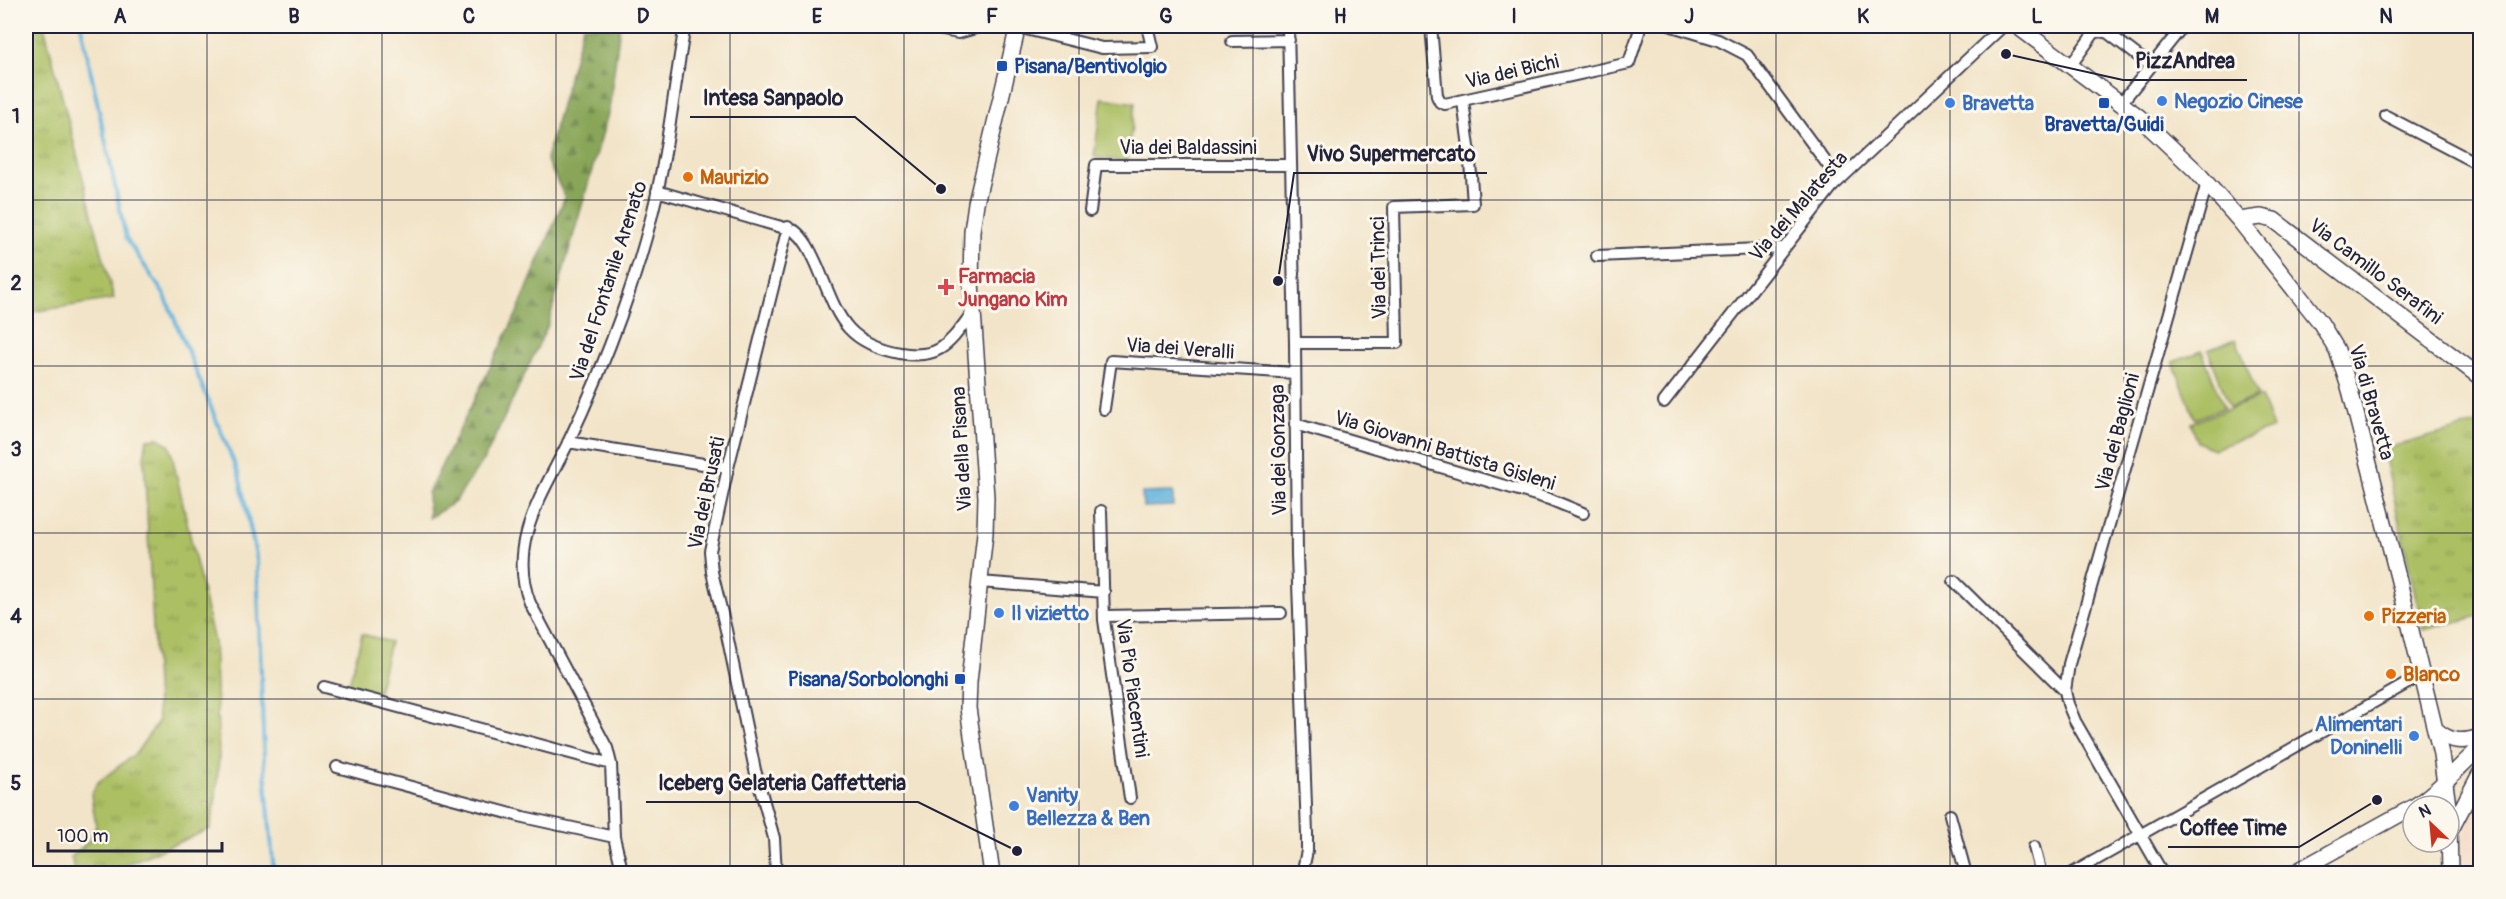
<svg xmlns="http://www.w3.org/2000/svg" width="2506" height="899" font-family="Pangolin,sans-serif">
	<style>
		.built { fill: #f3d4bf }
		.grass { fill: url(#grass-tufts); stroke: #67704f; stroke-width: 1.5 }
		.forest { fill: url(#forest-firs); stroke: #56644a; stroke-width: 1.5 }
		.park { fill: #acbf63; stroke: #67704f; stroke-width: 1.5 }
		.water { fill: #63b3dd; stroke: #426a8c; stroke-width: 1.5 }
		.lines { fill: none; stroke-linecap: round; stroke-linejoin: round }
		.stream { stroke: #63b3dd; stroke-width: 4 }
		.street-casing { stroke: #413f50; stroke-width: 14 }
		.secondary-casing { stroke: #413f50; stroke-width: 18 }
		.street { stroke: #fff; stroke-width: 10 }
		.secondary { stroke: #fff; stroke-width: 15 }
		.grid { fill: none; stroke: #22223b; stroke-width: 1.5; stroke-opacity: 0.55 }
		.transit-dot { fill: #1a4fb4; stroke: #fbf7ec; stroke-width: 2 }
		.shop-dot { fill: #3f7fe0; stroke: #fbf7ec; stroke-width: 2 }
		.food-dot { fill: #e8710a; stroke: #fbf7ec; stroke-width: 2 }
		.health-dot { fill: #e0444e; stroke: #fbf7ec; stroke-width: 2 }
		.labels { text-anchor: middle; stroke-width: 6; stroke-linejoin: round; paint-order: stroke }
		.transit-label { font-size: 20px; font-weight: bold; fill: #164399; stroke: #fbf7ec; text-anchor: start }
		.street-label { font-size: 20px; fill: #22223b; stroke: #fbf7ec }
		.shop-label { font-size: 20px; font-weight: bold; fill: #366cbe; stroke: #fbf7ec; text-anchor: start }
		.food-label { font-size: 20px; font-weight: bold; fill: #c56008; stroke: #fbf7ec; text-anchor: start }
		.health-label { font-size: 20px; font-weight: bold; fill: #be3a42; stroke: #fbf7ec; text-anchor: start }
		.leader { fill: none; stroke: #22223b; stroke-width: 2 }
		.callout-dot { fill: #22223b; stroke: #fbf7ec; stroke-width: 2 }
		.callout-label { font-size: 21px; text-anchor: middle; font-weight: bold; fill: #22223b; stroke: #fbf7ec; stroke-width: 6; stroke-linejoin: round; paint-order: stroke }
		.neatline { fill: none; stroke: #22223b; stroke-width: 2 }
		.grid-label { font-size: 20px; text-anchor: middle; font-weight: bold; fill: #22223b }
	</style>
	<defs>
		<pattern id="grass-tufts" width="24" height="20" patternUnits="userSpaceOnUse" patternTransform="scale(1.5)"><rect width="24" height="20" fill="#acbf63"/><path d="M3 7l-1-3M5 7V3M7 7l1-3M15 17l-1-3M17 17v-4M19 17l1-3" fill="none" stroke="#8c9b53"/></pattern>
		<pattern id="forest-firs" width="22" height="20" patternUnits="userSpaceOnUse" patternTransform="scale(1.5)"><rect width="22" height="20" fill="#89a659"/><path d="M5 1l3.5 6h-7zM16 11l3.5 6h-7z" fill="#70874b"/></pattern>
	</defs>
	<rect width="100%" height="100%" fill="#fbf7ec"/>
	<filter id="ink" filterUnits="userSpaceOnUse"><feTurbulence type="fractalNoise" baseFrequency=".0167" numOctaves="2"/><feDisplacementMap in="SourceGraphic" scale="12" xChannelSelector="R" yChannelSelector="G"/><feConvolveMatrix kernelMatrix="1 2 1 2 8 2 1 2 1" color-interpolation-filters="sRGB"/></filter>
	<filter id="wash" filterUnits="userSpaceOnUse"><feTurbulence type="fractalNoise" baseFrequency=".008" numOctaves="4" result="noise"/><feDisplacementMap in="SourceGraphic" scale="24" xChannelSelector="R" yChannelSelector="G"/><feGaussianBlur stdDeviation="1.35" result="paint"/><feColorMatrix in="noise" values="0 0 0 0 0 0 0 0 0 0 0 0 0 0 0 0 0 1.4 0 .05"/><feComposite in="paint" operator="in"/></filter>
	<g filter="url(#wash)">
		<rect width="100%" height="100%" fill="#f2e4c8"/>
		<path class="built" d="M2480,790V873H2462V848L2469,812Z"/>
		<path class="grass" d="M26,26H44L114,299L32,312L26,306Z
			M2480,423V616L2423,630L2383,449Z
			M159,438L170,446L214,642L219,756L216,796L210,829L106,873H78L75,872L71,857L89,841L96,825L91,795L97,783L136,753L158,722L144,458L147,439Z"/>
		<path class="forest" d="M583,26H620L609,110L548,325L485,458L455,502L429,518L428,493L516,315L565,197L546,159Z"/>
		<path class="park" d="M1102,98L1135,103L1127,162L1094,157Z
			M2236,339L2258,396L2230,407L2208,350Z
			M2202,351L2224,408L2195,419L2173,362Z
			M2261,397L2273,428L2213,449L2198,442L2191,423Z
			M362,634L390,642L377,696L348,688Z"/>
		<path class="water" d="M1173,492V506L1143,507L1142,493Z"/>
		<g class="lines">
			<path class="stream" d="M81,26L126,238L165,296L239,475L257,560L264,760L274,874"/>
		</g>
	</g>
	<g filter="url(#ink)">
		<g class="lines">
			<defs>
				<path id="street" d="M923,26L958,33L982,26
					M1288,26L1295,343L1297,555L1307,834V851L1302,874
					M1431,26L1437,96L1440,102L1445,104L1629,63L1641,26
					M1672,26L1718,40L1747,55L1839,180
					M1018,27L1102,48L1152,47L1147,26
					M1232,41L1289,40
					M2071,65L2094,33L2101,31L2108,33L2151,66L2121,103
					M2151,66L2183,26
					M2386,116L2480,165
					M657,191L795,231C806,240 811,252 817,265C838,314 842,342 900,353C942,360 950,342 973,312
					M1090,211L1096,165H1290
					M1597,256L1782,248
					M1295,343H1397L1394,207L1473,204L1469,147L1463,101
					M1664,402L1832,187L2003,26
					M1104,409L1111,361L1295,373
					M1295,424L1549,499L1583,513
					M568,442L728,468
					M1101,511L1104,620L1130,798
					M1954,581L2065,691L2068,704L2075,721L2163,874
					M980,582L1104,592
					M1104,616L1281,613
					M324,687L611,764
					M2065,691L2069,664L2207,183
					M337,767L523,817L614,837
					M1950,815L1966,874
					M2034,847L2041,874
					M623,874L614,837L611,764L607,748L530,603C507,545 542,495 567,445C606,363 644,263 661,174C671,125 676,75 685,26
					M776,874L774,838L755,770L726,630L712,572L710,551L728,468L788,227
					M2071,874L2422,675"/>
				<path id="secondary" d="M2017,26L2139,117L2196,171L2239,220L2320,322L2337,350L2350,390L2398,577L2441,754L2448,806
					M2239,220L2261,217L2274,220L2480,377
					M2435,729C2449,742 2462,743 2480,737
					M2415,806C2440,790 2458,767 2480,748
					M2449,822L2450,874
					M2450,831L2480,774
					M992,874L968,708L969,682L985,533L986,497L971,283L972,231L976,203L1018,26
					M2292,874L2413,807"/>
			</defs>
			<use href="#street" class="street-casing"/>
			<use href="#secondary" class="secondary-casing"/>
			<use href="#street" class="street"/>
			<use href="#secondary" class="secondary"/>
		</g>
	</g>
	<path class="grid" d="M207,26V874M382,26V874M556,26V874M730,26V874M904,26V874M1079,26V874M1253,26V874M1427,26V874M1602,26V874M1776,26V874M1950,26V874M2124,26V874M2299,26V874M26,200H2480M26,366H2480M26,533H2480M26,699H2480"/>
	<g class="transit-dot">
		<rect x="996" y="60" width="12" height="12" rx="3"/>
		<rect x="2098" y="97" width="12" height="12" rx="3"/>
		<rect x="954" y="673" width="12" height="12" rx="3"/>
	</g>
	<g class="shop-dot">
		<circle cx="2162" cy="101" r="6"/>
		<circle cx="1950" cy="103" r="6"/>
		<circle cx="999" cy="613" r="6"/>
		<circle cx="2414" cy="736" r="6"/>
		<circle cx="1014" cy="806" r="6"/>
	</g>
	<g class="food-dot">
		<circle cx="688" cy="177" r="6"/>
		<circle cx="2369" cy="616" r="6"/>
		<circle cx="2391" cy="674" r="6"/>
	</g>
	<path class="health-dot" d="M943 278h6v6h6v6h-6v6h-6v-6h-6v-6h6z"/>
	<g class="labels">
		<g class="transit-label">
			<text x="1014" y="73">Pisana/Bentivolgio</text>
			<text x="2104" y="131" text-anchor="middle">Bravetta/Guidi</text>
			<text x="948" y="686" text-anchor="end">Pisana/Sorbolonghi</text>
		</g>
		<g class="street-label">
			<text transform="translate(1512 71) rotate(-13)" y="7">Via dei Bichi</text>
			<text x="1188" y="154">Via dei Baldassini</text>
			<text transform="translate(1798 206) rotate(-49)" y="7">Via dei Malatesta</text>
			<text transform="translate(1378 268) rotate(-91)" y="7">Via dei Trinci</text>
			<text transform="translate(2376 271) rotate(37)" y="7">Via Camillo Serafini</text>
			<text transform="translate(608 281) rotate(-72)" y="7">Via del Fontanile Arenato</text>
			<text transform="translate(1180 348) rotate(4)" y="7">Via dei Veralli</text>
			<text transform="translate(2372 402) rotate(74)" y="7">Via di Bravetta</text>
			<text transform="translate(2117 432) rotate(-75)" y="7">Via dei Baglioni</text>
			<text transform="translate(961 449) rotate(-93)" y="7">Via della Pisana</text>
			<text transform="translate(1278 450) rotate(-91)" y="7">Via dei Gonzaga</text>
			<text transform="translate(1445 450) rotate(17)" y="7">Via Giovanni Battista Gisleni</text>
			<text transform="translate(706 493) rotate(-78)" y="7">Via dei Brusati</text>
			<text transform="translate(1133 688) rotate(82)" y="7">Via Pio Piacentini</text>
		</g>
		<g class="shop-label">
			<text x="2174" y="108">Negozio Cinese</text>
			<text x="1962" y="110">Bravetta</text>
			<text x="1011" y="620">Il vizietto</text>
			<text x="2402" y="731" text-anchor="end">Alimentari<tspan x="2402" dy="23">Doninelli</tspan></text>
			<text x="1026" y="802">Vanity<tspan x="1026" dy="23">Bellezza &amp; Ben</tspan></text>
		</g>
		<g class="food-label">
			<text x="700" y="184">Maurizio</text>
			<text x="2381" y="623">Pizzeria</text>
			<text x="2403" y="681">Blanco</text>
		</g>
		<g class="health-label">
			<text x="958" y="283">Farmacia<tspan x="958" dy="23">Jungano Kim</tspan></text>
		</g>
	</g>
	<path class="leader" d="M2006 54L2123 80H2247M941 189L855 117H690M1278 281L1294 173H1487M1017 851L918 802H646M2377 800L2299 847H2168"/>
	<g class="callout-dot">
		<circle cx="2006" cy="54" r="6"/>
		<circle cx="941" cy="189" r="6"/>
		<circle cx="1278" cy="281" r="6"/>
		<circle cx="1017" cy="851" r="6"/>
		<circle cx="2377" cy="800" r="6"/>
	</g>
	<g class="callout-label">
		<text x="2185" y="68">PizzAndrea</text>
		<text x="773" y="105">Intesa Sanpaolo</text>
		<text x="1391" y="161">Vivo Supermercato</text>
		<text x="782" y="790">Iceberg Gelateria Caffetteria</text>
		<text x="2233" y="835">Coffee Time</text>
	</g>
	<rect width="2506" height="899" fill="none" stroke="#fbf7ec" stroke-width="66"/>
	<g transform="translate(2431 824) rotate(334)"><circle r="28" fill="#fbf7ec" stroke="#a4a2a5" stroke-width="1.5"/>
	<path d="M0-4.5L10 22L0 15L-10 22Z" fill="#c8321e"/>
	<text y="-9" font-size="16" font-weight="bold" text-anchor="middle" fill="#22223b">N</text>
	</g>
	<path d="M48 842v9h174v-9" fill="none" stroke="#22223b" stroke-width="3"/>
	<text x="57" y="842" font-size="18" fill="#22223b" stroke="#fbf7ec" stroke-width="4.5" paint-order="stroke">100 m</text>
	<rect x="33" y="33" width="2440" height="833" class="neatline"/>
	<g class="grid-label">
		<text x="120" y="23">A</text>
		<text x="294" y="23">B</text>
		<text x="469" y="23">C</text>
		<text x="643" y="23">D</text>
		<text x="817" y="23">E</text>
		<text x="992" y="23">F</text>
		<text x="1166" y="23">G</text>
		<text x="1340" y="23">H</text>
		<text x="1514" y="23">I</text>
		<text x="1689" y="23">J</text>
		<text x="1863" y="23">K</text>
		<text x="2037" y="23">L</text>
		<text x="2212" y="23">M</text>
		<text x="2386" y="23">N</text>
		<text x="16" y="123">1</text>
		<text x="16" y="290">2</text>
		<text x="16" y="456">3</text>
		<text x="16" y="623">4</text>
		<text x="16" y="790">5</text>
	</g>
</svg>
